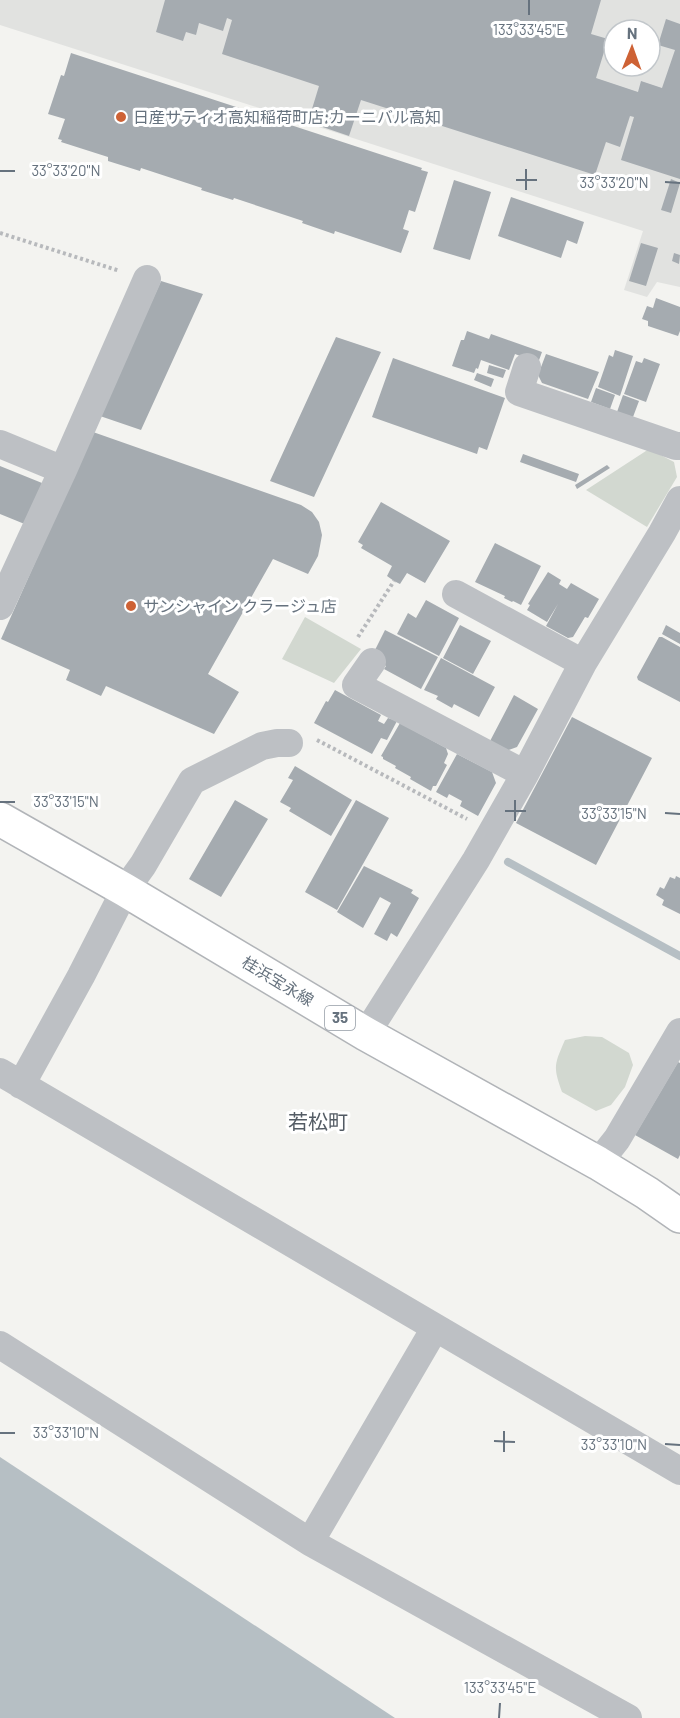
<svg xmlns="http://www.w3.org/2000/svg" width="680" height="1718" font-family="Barlow,'Noto Sans JP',sans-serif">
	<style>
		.built { fill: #e1e2e0; fill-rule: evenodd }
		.green { fill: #d2d8d0 }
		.water { fill: #b6bfc4 }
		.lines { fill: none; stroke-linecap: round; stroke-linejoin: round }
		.stream { stroke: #b6bfc4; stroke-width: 8 }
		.building { fill: #a5abb0 }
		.major-casing { stroke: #b1b4b8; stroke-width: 36 }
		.path { stroke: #b7b9bc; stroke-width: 4; stroke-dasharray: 3 3; stroke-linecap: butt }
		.minor { stroke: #bdc0c4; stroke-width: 28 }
		.major { stroke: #fff; stroke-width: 33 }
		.ticks { fill: none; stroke: #66727e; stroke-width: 2 }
		.poi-dot { fill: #ce6235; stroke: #fff; stroke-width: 2 }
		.labels { text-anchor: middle; stroke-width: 6; stroke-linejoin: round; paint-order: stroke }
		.shield { fill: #fff; stroke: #949ca5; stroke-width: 1.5 }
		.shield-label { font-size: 15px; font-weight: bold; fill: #66727e }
		.poi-label { font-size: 16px; fill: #66727e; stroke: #fff; text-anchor: start }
		.street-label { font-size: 16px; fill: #66727e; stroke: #fff }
		.quarter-label { font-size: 20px; fill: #535b64; stroke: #fff }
		.ticks-label { font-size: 15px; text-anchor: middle; fill: #66727e; stroke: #fff; stroke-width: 6; stroke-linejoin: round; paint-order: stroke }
	</style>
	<rect width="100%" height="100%" fill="#f3f3f0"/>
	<path class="built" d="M0,0H680V287L657,282L647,297L624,290L643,231L0,25ZM614,30H650V66H614Z"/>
	<path class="green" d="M649,449L674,462L677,477L647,527L586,490Z
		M305,617L361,649L334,683L282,659Z
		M585,1036L602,1037L629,1053L633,1065L625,1087L611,1105L596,1111L562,1092C553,1067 554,1065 565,1040Z"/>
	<path class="water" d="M0,1457L395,1718H0Z"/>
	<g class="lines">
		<path class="stream" d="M508,862L680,956"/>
	</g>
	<path class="building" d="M165,0H601L591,34L608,39L596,78L638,92L641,81L662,88L675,50L658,45L666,19L680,24V179L621,160L634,117L630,116L620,147L606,142L595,175L361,100L349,136L308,122L319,86L222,54L232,20L227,18L223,31L199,23L196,35L186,32L183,41L156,32Z
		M71,53L422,168L421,170L428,172L415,212L409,210L403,229L409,231L401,253L335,231L334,234L302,223L303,221L234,198L233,200L201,190L202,188L141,168L140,171L108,161V157L61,142L62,140L58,139L65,119L48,114L61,75L64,76Z
		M671,179L680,183L671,213L661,210Z
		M454,180L491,192L470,260L433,249Z
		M511,197L584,222L577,244L567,240L561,258L498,236Z
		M641,243L658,248L646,286L629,281Z
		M674,253L680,255L679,264L672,261Z
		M161,281L203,294L141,430L100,416Z
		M656,298L680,307V331L678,336L648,326V321L642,319L647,306L653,308Z
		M467,331L489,339L491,334L542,352L538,363L515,354L509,370L481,360L478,369L476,368L474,373L452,366L461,340H464Z
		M336,337L381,352L314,497L270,481Z
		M615,350L633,356L620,396L598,387L609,355L613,357Z
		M546,354L599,372L588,399L542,383L538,375Z
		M393,358L505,398L487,450L479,447L477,454L372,417Z
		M644,358L660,364L646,402L624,394L636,361L642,363Z
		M489,365L506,370L503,378L487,373Z
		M477,373L494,379L491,387L474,380Z
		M596,388L615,395L610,409L591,402Z
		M623,395L639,401L633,417L617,412Z
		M93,432L301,505L312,512L319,522L322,535L320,546L318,556L308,574L273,559L208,674L239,692L214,734L106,686L101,696L66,680L70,670L1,639Z
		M523,454L579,474L576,482L520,462Z
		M607,465L610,468L577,489L575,485Z
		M0,466L42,483L27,525L0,514Z
		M381,502L450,541L425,583L407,573L400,584L394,581L387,576L392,566L361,548L363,545L358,542Z
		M495,543L541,566L521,605L513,601L512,602L504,598L505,596L475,582Z
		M548,572L561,580L559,584L567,589L571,583L599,599L588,618L585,617L573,637L568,638L546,626L558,604L547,622L527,610L530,605L528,604Z
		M426,600L459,618L439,656L397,634L408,613L416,618Z
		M460,625L491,641L473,674L443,658Z
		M666,625L680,633V644L662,634Z
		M385,630L438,657L421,689L384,669L386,666L374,659L373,654Z
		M659,637H662L680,647V702L638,680L637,677Z
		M441,658L495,687L479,717L454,704L452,708L436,699L438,696L424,690Z
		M335,690L381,715L378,721L384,724L388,718L397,721L387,740L381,738L372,754L314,723L326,701L328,702Z
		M514,695L538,709L517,747L506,751L489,743Z
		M572,717L652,758L596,865L516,823Z
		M400,723L446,748L448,754L444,763L447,765L436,786H433L431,791L410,779L411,777L395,768L396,766L383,759V757L381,756Z
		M457,754L492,772L496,783L478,816L460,806L462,801L449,794L447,798L436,792Z
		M295,766L352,800L331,836L289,811L291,808L280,802L293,780L288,778Z
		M235,800L268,819L221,897L189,879Z
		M356,800L389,818L337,910L305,892Z
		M364,866L413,890L411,893L419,898L397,937L391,933L387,941L374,934L391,903L380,897L363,928L337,912Z
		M676,876L680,878V914L662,905L664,900L656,895L660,887L664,889L670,877L675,879Z
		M678,1062L680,1063V1155L678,1159L635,1135Z"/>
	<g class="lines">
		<defs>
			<path id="major" d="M0,819L125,890L366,1034L598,1163L647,1193L680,1216"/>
		</defs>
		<use href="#major" class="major-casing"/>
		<path class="path" d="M0,233L120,271
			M358,637L394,581
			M317,740L467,819"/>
		<path class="minor" d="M527,367L519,392L676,446H680
			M0,444L63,470
			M456,594L583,663
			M0,606L63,470L147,279
			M372,662L356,685L525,774
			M366,1034L476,860L525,774L583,663L662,533L680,500
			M0,1072L680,1471
			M21,1085L81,976L125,890L143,865L192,781L262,746L277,743H289
			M598,1163L617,1139L680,1032
			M0,1345L310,1542L628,1718
			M310,1542L435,1328"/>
		<use href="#major" class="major"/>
	</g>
	<path class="ticks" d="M529,15V0M0,171H15M516,180H537M665,182L680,183M526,190V169M0,802H15M505,811H526M665,813L680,814M515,821V800M0,1433H15M494,1441L515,1442M665,1444L680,1445M504,1452V1431M499,1718L500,1703"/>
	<g class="poi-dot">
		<circle cx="121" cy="117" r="6"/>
		<circle cx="131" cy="606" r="6"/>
	</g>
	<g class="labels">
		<rect class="shield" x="325" y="1006" width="30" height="24" rx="4.5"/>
		<g class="shield-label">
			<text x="340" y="1023">35</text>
		</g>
		<g class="poi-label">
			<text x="133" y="123">日産サティオ高知稲荷町店;カーニバル高知</text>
			<text x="143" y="612">サンシャイン クラージュ店</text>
		</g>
		<g class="street-label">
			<text transform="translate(278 981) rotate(31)" y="6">桂浜宝永線</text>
		</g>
		<g class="quarter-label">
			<text x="318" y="1129">若松町</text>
		</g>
	</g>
	<g class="ticks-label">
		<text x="529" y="35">133°33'45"E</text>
		<text x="66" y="176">33°33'20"N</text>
		<text x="614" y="188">33°33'20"N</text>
		<text x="66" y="807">33°33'15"N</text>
		<text x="614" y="819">33°33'15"N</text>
		<text x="66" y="1438">33°33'10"N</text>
		<text x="614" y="1450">33°33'10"N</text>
		<text x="500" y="1693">133°33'45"E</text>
	</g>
	<g transform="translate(632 48) rotate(1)"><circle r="28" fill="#ffffff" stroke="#c2c7cb" stroke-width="1.5"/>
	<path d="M0-4.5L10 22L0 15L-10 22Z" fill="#ce6235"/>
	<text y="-9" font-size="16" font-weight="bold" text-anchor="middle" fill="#66727e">N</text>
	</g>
</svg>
